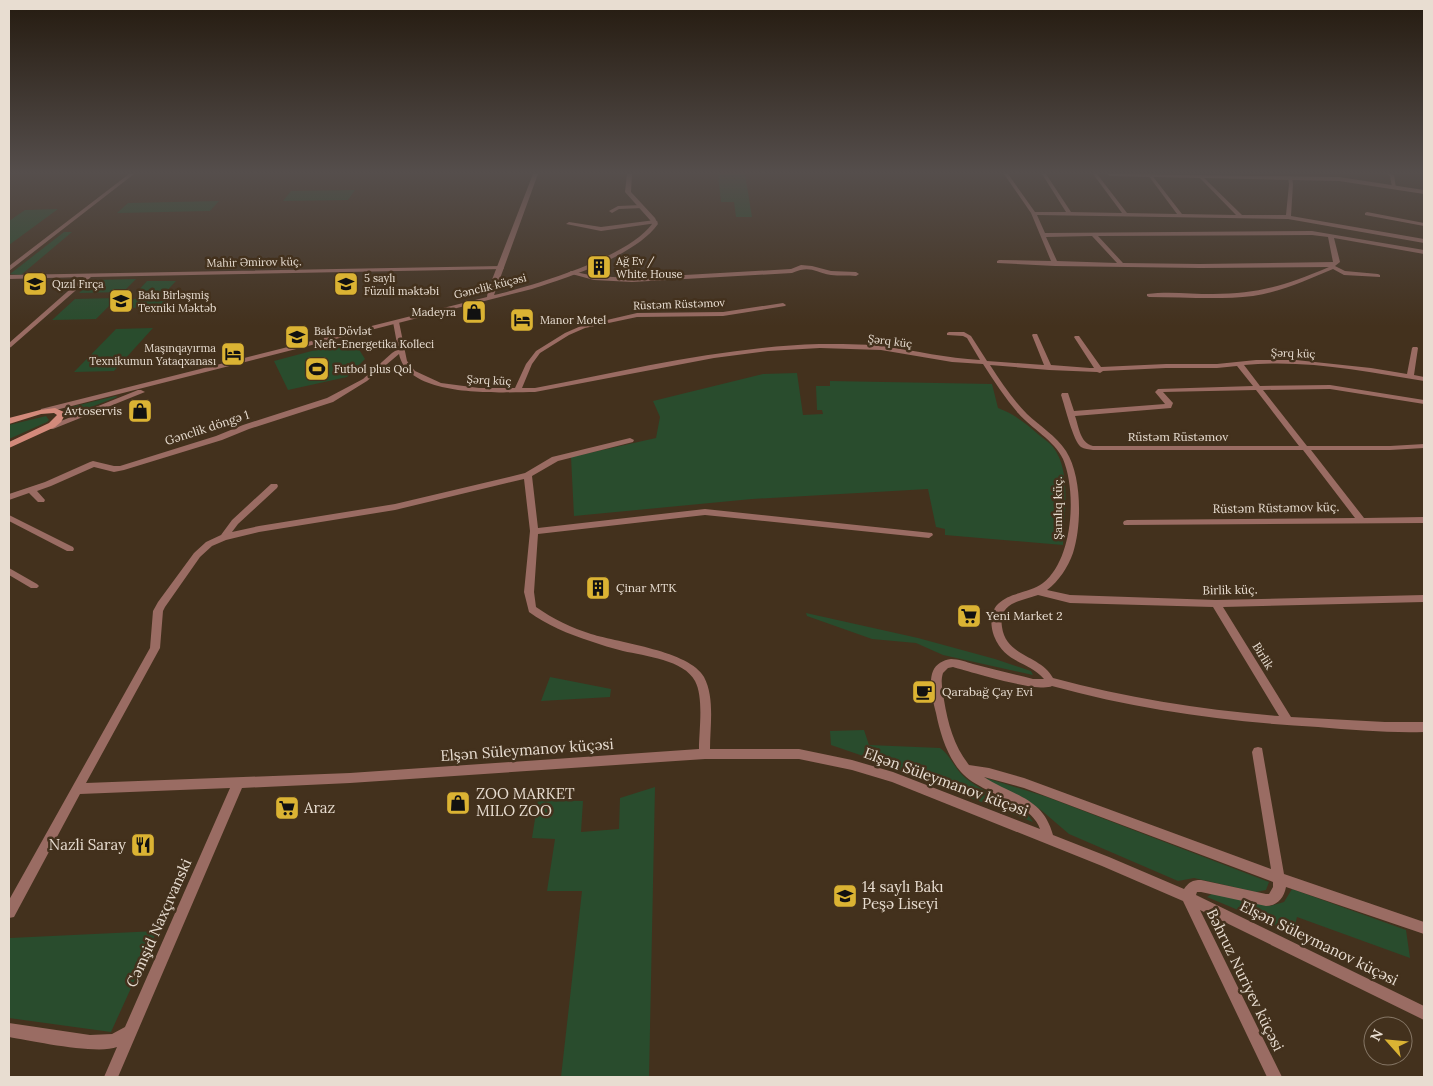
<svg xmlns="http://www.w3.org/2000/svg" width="1433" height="1086" font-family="Lora,serif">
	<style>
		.green { fill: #294c2d }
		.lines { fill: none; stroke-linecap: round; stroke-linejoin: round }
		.minor { fill: #9a6c63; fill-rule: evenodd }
		.tertiary { fill: #9a6c63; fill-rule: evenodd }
		.secondary { fill: #d38a7b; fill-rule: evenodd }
		.labels { text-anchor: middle; stroke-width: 5; stroke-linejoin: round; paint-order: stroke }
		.far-poi-label { font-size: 11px; fill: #e8ddd1; stroke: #43311d; text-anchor: start }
		.far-street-label { font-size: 11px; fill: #e8ddd1; stroke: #43311d }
		.poi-label { font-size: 12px; fill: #e8ddd1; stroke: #43311d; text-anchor: start }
		.street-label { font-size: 12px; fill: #e8ddd1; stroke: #43311d }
		.near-street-label { font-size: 15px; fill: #e8ddd1; stroke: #43311d }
		.near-poi-label { font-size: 15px; fill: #e8ddd1; stroke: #43311d; text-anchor: start }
	</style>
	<rect width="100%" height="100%" fill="#43311d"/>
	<path class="green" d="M718,174H745L752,217H736L734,202H721Z
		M355,190L348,200L283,201L291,191Z
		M219,201L210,211L117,213L128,203Z
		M58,209L9,245V221L25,210Z
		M64,232H72L21,275L10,274Z
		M136,279L123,292L79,293L93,280Z
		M147,281H176L162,296H175L164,307L125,308L134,299H147L153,293H136Z
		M117,298L96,319L52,320L75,299Z
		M153,328L114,371L74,372L116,329Z
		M353,340L365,359L347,377L288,390L274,361Z
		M797,373L803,415L823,414L822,410H817L816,386H830V381L992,384L998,408C1014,414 1026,423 1039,435C1044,439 1050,443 1053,447C1072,471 1064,516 1063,545L945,535V529L936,527L928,489L752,499L574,516L571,457L656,438L660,417L653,401L763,374Z
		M116,396L117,397L73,414L71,407Z
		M46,416L49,420L47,422L9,439V425Z
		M806,613L918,638L995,659L1031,671L1033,675L943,655L916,643L872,639L807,616Z
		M550,677L611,689L610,697L541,701Z
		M864,730L869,745L940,748C951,755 955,771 968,780C986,793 1009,804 1028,815L1033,822L866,757L831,745L830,731Z
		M983,777L1047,797L1269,882L1266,890L1256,892L1194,878L1178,881L1069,834L1041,810L1022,797L990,783Z
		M655,787L649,1077H561L582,891H547L555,839L532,838L538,800L583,801L581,832L619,829L620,798Z
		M1292,889L1406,930L1410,958L1297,917L1293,933L1207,897L1213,893L1270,906L1284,902Z
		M157,931L111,1032L9,1018L10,938Z"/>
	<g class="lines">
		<path class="minor" d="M129,174H134L9,271V266Z
			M1004,174H1008L1035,212H1066L1042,174H1046L1071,212L1122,213L1093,174H1097L1127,213L1177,214L1148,175L1151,174L1182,214L1236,215L1199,177V175H1201L1242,215H1286L1289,184L1288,178L1290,177L1292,178L1293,184L1291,216L1424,239V243L1288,219L1037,215L1045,233L1312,231L1424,250V254L1334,238L1340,262L1335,266L1345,271L1378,274L1380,275V277L1344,275L1333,269C1307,280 1281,292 1253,296C1219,300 1183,297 1149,297L1147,296V294C1168,291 1191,294 1213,294C1259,294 1287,285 1329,267L1200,268L1055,266L997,263V261L999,260L1051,261L1031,213ZM1312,235L1328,237L1333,262L1200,264L1123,263L1098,236ZM1092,236L1117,263L1057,261L1046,237Z
			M1387,174L1394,175L1396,188L1392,187L1390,176Z
			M641,205L644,207L643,208L619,209L612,213L609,211L618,206Z
			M1367,212L1424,223V226L1365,215V213Z
			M655,220L658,222L657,223L601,231L566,224L569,222L601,227Z
			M801,265L812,266L831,271L856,272L859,274L856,276C848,275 839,276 831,275C813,272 811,265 792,273L632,282L594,280L568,273L571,271L594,276L632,278L791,269Z
			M501,266L504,268L503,269L91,277L11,347L9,348V343L84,277L9,279V275Z
			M783,303L786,305L785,306L723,316L637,317L585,328L569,335L540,353L532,364L522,388H535C629,370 723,347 819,344C839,344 862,344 883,346C916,351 947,358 980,360L967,338L963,336L947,335V333L949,332H964L971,336L987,361L1044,365L1032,335L1033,334H1037L1051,365L1090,368H1094L1074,337L1075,336H1079L1101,367L1166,364H1217L1256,360H1296L1371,368L1407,374L1412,348L1413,347H1417L1418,348L1414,375L1424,377V381C1365,371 1303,359 1244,365L1260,386L1330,385L1424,400V404L1330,389L1263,390L1307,446H1390L1424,444V448L1390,450H1311L1364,518L1424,517V523L1124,525L1123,523L1124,521L1127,520L1355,518L1303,450H1093C1089,449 1084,449 1081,447C1073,441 1065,406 1061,395L1062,393H1068L1074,411L1165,404L1155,392L1158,389L1253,386L1237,366L1217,368H1166L1103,371L1100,373L1097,372L1049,370L990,365C1001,382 1013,400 1027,414C1040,426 1056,436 1066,451C1082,476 1082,525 1073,553C1068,567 1059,581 1047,590L1070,595L1216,600L1424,595V602L1223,607L1291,717L1385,722H1424V732C1389,733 1353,730 1318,727C1228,722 1139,710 1052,686C1039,693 971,672 953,667L948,668L943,673C940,682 943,691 944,700C948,724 954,746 969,765L989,768L1024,778L1271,869L1252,752L1254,748L1258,747L1262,748L1284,874L1424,922V934L1286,887C1284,898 1277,906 1266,906L1201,892H1197L1196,895L1424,1006V1020L1200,910L1282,1077H1267L1183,901L1102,866L892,782L852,770L799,759H705L350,783L242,788L118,1077H104L117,1047C98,1055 32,1041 9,1037V1023L90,1035L112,1034L125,1027L230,788L80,794L14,917L9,918V900L150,648L153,611L158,602L194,553L206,542L221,535L232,520L271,484H277L278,486L277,488L238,524L232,532L259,526L395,504L517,475L525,473L552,457L630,438L634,440L633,442L558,461L532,476L538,528L705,509L932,533L933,535L929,538L705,515L538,534L534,592L536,607C553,619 572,628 591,634C620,643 690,651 704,677C715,698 710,726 710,749H799L852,760L893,772L1040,829C1031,801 980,794 961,772C947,756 940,733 936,713C933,701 928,683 933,671C936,664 943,660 951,659C958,659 967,662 973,664C993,669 1013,674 1033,679H1044C1029,661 1005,664 994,636C990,625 990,612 998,604C1010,592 1030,593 1043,583C1073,560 1077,492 1063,459C1054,440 1032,429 1018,413C1005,398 994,381 983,364L952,362L881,350L820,348L768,351L714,358L535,392C502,392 408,399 399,354L367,381L333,402L249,429L222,440L124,470L114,472L94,467L51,486L37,491L45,500L44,502H38L29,493L9,500V494L45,482L90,462L93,461L114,466H120L216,436L243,425L327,398L363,379L392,353L398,349L393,322L394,321L399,322L407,361L415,371L441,383L479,388H515L526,364L536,351L565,333L581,326L637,313L723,312ZM1256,390L1299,446H1093C1080,443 1079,427 1075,416L1171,408L1173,403L1163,392ZM524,479L530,531L524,592L529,612C547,625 568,634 590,641C601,645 612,648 623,651C645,656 684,660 695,681C704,698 699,730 699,749L350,773L86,783L160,648L163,611L165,607L200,557L212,546L226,540L259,532L395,510ZM1038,595L1070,603L1213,607L1279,716C1203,710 1128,698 1053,678C1041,655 1006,657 1002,627C998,603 1020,601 1038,595ZM984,777L1024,788L1273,882V887L1269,894H1266L1201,880C1192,880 1189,882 1184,889L1109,857L1053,835C1043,797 1013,796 984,777Z
			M9,515L73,547L74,549L73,551H67L9,521Z
			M9,568L37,584L39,586L37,588H31L9,575Z"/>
		<path class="tertiary" d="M533,174H538L494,295C535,285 627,258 652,224L650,220L625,192L627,174H632L631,192L655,218L658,224C635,256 569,277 532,289L44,413L40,411L41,409L487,297L488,290Z
			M1107,174L1339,177L1424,190V194L1339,181L1110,176Z
			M138,390H141L145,392L53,429H47L46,427Z"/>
		<path class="secondary" d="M55,408L64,412L65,415L61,422L55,427L9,448V442L49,423L57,415L54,413L41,414L9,424V418L40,410Z"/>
	</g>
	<linearGradient id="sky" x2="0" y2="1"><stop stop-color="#251b10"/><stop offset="0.53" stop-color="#554e4c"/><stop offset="1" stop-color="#554e4c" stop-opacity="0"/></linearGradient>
	<rect width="1433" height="326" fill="url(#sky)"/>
	<defs>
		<symbol id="building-square" viewBox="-11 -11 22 22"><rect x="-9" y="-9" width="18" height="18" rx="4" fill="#dbb333" stroke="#43311d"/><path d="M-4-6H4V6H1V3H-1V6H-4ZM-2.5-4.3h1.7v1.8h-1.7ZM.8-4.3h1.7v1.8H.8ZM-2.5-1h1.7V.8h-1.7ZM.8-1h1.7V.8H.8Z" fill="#111"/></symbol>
		<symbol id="school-square" viewBox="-11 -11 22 22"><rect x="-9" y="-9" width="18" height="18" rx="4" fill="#dbb333" stroke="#43311d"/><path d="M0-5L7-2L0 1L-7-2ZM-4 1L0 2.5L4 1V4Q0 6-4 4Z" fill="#111"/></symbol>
		<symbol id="university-square" viewBox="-11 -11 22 22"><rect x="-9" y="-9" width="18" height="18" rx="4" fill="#dbb333" stroke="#43311d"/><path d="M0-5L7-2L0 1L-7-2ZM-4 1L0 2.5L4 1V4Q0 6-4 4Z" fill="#111"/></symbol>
		<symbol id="shop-square" viewBox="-11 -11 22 22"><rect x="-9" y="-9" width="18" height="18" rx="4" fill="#dbb333" stroke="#43311d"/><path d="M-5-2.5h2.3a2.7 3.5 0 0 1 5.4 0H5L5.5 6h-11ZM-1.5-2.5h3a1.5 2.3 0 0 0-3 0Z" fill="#111"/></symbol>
		<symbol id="hotel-square" viewBox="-11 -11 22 22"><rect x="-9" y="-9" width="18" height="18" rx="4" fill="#dbb333" stroke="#43311d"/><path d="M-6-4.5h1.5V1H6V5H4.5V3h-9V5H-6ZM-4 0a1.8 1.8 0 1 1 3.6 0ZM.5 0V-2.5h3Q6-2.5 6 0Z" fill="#111"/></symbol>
		<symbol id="stadium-square" viewBox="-11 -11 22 22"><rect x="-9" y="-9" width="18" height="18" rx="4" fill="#dbb333" stroke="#43311d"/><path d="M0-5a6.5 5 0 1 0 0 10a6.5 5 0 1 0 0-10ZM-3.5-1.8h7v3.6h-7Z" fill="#111"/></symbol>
		<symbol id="supermarket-square" viewBox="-11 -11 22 22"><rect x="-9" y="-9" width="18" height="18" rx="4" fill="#dbb333" stroke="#43311d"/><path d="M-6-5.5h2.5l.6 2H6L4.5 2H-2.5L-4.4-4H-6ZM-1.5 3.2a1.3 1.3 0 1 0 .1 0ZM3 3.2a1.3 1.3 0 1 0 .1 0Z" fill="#111"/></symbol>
		<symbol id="cafe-square" viewBox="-11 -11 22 22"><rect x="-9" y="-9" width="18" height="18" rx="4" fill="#dbb333" stroke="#43311d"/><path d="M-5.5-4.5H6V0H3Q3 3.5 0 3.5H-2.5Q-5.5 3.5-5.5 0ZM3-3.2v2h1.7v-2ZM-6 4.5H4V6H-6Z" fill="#111"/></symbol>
		<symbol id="restaurant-square" viewBox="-11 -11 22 22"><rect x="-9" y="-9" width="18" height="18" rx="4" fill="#dbb333" stroke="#43311d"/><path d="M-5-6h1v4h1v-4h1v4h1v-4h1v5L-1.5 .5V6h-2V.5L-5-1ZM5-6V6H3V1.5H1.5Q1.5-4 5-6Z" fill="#111"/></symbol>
	</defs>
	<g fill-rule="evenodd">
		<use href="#building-square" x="585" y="253" width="28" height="28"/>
		<use href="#school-square" x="21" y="270" width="28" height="28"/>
		<use href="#school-square" x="332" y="270" width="28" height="28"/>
		<use href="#university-square" x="107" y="287" width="28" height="28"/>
		<use href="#shop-square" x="460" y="298" width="28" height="28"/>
		<use href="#hotel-square" x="508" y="306" width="28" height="28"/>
		<use href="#university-square" x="283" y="323" width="28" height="28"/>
		<use href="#hotel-square" x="219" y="340" width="28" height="28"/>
		<use href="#stadium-square" x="303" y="355" width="28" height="28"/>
		<use href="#shop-square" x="126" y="397" width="28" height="28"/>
		<use href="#building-square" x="584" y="574" width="28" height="28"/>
		<use href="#supermarket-square" x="955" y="602" width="28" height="28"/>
		<use href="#cafe-square" x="910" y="678" width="28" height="28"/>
		<use href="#shop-square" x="444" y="789" width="28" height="28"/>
		<use href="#supermarket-square" x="273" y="794" width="28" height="28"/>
		<use href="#restaurant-square" x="129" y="831" width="28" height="28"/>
		<use href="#school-square" x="831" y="882" width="28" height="28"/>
	</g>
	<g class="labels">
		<g class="far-poi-label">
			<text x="616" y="265">Ağ Ev /<tspan x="616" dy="13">White House</tspan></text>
			<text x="364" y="282">5 saylı<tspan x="364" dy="13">Füzuli məktəbi</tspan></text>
			<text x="52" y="288">Qızıl Fırça</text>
			<text x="138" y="299">Bakı Birləşmiş<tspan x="138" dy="13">Texniki Məktəb</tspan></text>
			<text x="456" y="316" text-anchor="end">Madeyra</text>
			<text x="540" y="324">Manor Motel</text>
			<text x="314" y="335">Bakı Dövlət<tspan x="314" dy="13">Neft-Energetika Kolleci</tspan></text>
			<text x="216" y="352" text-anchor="end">Maşınqayırma<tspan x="216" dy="13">Texnikumun Yataqxanası</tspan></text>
			<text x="334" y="373">Futbol plus Qol</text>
		</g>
		<g class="far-street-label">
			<text transform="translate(254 262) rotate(-1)" y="4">Mahir Əmirov küç.</text>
			<text transform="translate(490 286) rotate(-14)" y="4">Gənclik küçəsi</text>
			<text transform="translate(679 304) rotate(-2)" y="4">Rüstəm Rüstəmov</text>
			<text transform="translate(890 341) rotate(7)" y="4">Şərq küç</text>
			<text transform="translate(1293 353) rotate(2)" y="4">Şərq küç</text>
			<text transform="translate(489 380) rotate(3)" y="4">Şərq küç</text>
		</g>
		<g class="poi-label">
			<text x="122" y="415" text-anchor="end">Avtoservis</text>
			<text x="616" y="592">Çinar MTK</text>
			<text x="986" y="620">Yeni Market 2</text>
			<text x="942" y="696">Qarabağ Çay Evi</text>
		</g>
		<g class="street-label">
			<text transform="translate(207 428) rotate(-18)" y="4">Gənclik döngə 1</text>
			<text x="1178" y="441">Rüstəm Rüstəmov</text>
			<text transform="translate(1058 508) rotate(-90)" y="4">Şamlıq küç.</text>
			<text transform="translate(1276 508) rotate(-1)" y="4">Rüstəm Rüstəmov küç.</text>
			<text transform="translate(1230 590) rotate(-1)" y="4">Birlik küç.</text>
			<text transform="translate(1263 656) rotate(58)" y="4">Birlik</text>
		</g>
		<g class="near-street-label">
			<text transform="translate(527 750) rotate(-4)" y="5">Elşən Süleymanov küçəsi</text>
			<text transform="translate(946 782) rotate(20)" y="5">Elşən Süleymanov küçəsi</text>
			<text transform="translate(159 923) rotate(-66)" y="5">Cəmşid Naxçıvanski</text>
			<text transform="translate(1319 943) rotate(26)" y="5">Elşən Süleymanov küçəsi</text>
			<text transform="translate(1245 980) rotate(64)" y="5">Bəhruz Nuriyev küçəsi</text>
		</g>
		<g class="near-poi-label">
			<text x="476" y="799">ZOO MARKET<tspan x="476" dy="17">MILO ZOO</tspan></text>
			<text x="304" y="813">Araz</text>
			<text x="126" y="850" text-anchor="end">Nazli Saray</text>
			<text x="862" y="892">14 saylı Bakı<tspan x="862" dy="17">Peşə Liseyi</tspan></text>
		</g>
	</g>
	<rect width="1433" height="1086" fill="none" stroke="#e8ddd1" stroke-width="20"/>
	<g transform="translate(1388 1041) rotate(297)"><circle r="24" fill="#43311d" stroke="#857665"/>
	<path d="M0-4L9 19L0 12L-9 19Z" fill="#dbb333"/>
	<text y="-8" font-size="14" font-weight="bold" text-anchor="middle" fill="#e8ddd1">N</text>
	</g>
</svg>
